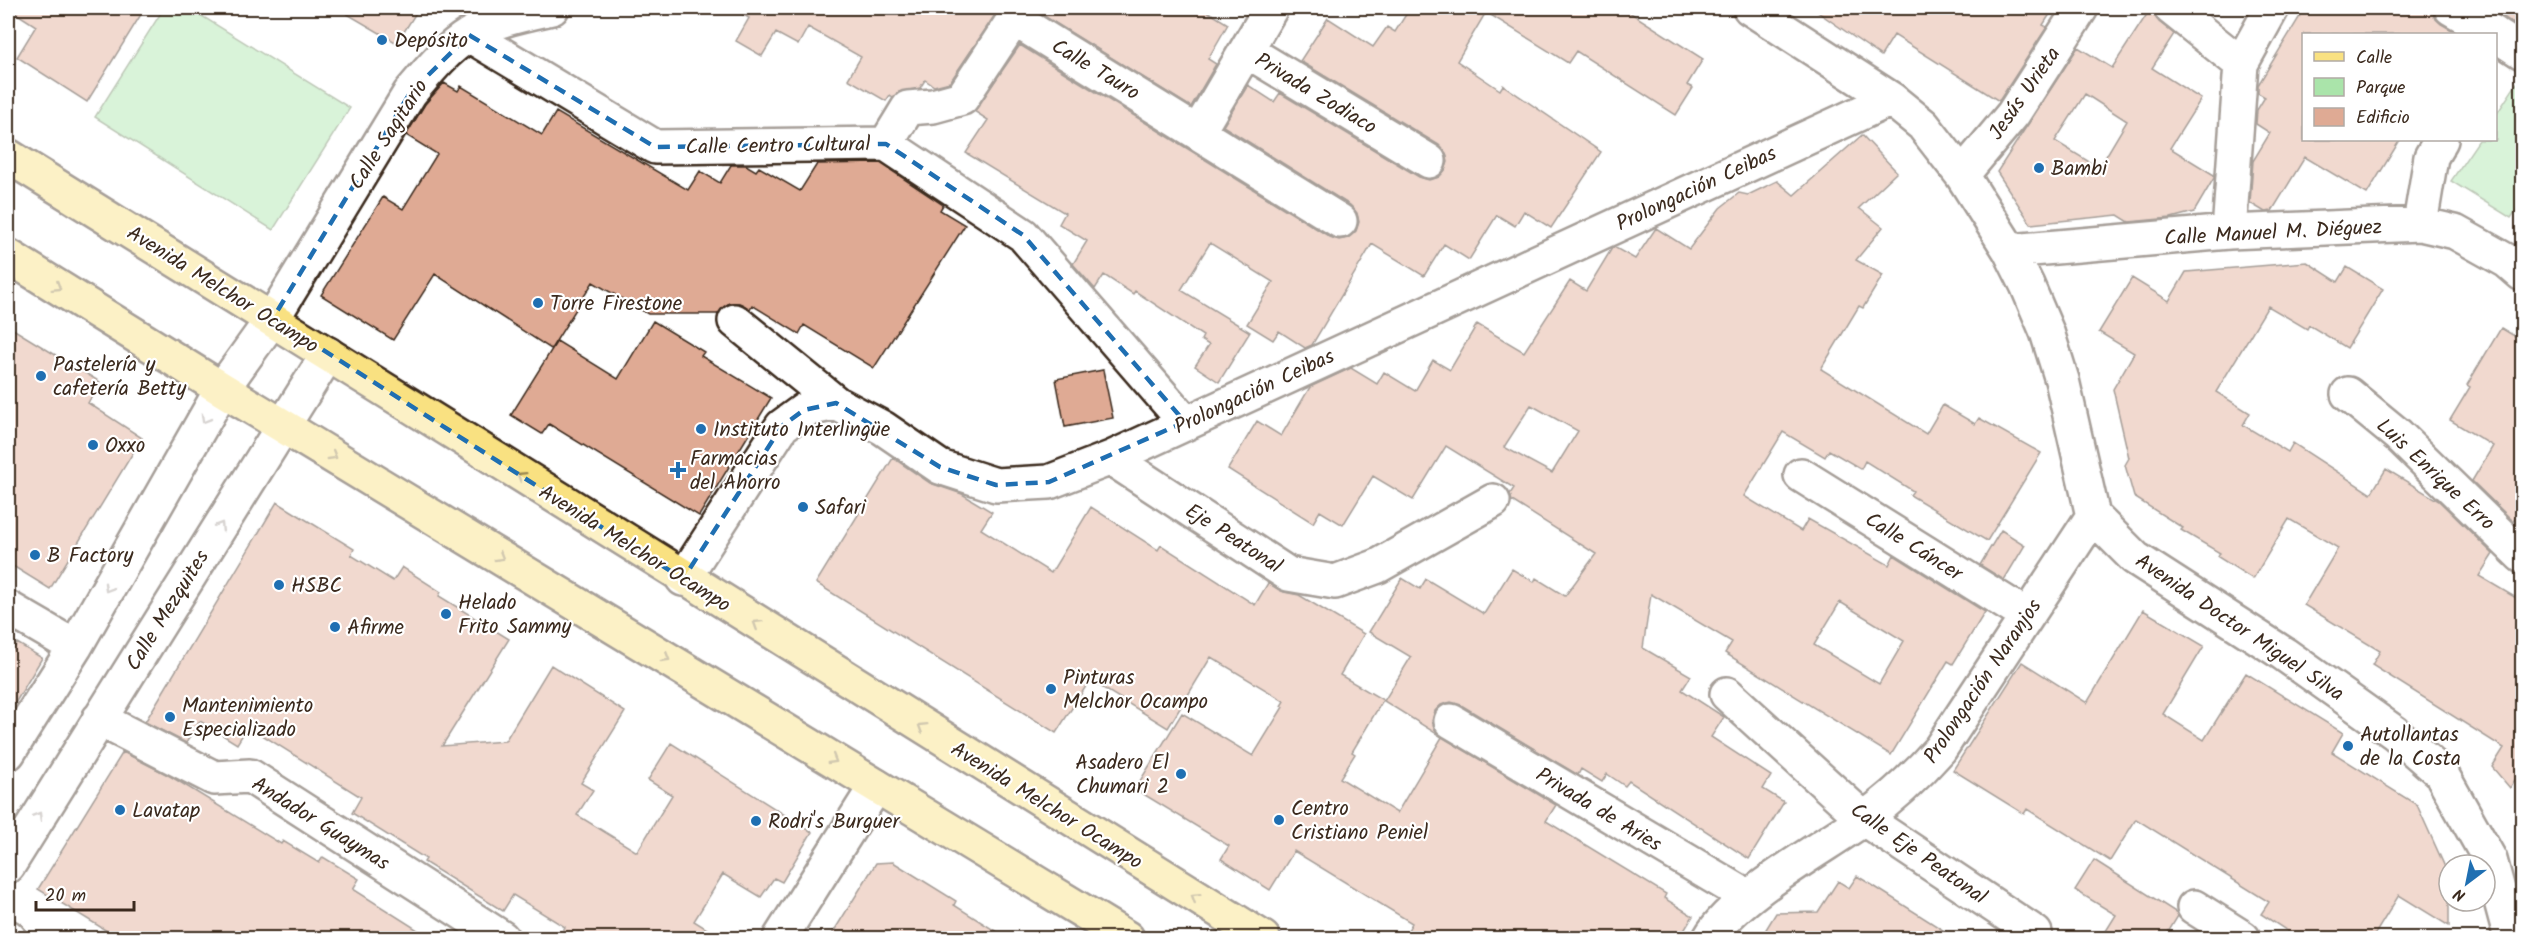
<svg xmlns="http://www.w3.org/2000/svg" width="2530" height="946" font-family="Kalam,sans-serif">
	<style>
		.green { fill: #aae4aa; stroke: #728764; stroke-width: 1.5 }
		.building { fill: #dfaa94; stroke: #3b2a1e; stroke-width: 1.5; fill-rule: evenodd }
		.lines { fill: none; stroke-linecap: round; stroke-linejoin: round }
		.minor-casing { stroke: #3b2a1e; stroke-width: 38 }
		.major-casing { stroke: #3b2a1e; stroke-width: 38 }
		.minor { stroke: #fff; stroke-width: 33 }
		.major { stroke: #f9e181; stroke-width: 33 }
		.oneway { stroke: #9a8650 }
		.oneway2 { stroke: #a79f9a }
		.marked { fill: none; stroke: #1f6fb2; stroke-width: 4.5; stroke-dasharray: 12 8; stroke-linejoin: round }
		.poi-dot { fill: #1f6fb2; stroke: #fff; stroke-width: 2 }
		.labels { text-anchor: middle; stroke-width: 4.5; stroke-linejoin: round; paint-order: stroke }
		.poi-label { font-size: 21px; fill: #3b2a1e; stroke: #fff; text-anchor: start }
		.street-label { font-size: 21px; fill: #3b2a1e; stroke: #fff }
	</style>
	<rect width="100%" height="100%" fill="#fff"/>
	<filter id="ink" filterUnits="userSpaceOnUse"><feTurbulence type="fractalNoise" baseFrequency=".0167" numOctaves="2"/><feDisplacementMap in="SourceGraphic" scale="12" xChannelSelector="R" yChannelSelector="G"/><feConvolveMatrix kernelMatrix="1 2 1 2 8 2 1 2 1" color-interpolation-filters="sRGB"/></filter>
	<g filter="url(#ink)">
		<path class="green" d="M164,8H189L350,108L273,230L95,117Z
			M2517,83L2522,87V202L2511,218L2451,181L2479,140H2496V115Z"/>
		<path class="building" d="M8,8H145L87,102L17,57L36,26Z
			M337,8H419L397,43Z
			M731,8H1000L950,82L934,86L925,80L920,88L899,92L893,97L890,95L886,101L848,79L861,57L808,27L798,45L776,33L762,56L736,41L749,18Z
			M1031,8H1202L1228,24L1208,59L1216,64L1191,107Z
			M1410,8H1623L1703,59L1687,85L1693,88L1676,115L1576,51L1568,63L1486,12L1457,61L1500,90L1503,85L1601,152L1551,228L1524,211L1515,226L1497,215L1469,260L1444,244L1424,276L1372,244L1312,345L1305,348L1279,331L1273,340L1247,324L1273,282L1210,243L1181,290L1250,332L1219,382L1195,366L1209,345L1201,340L1203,336L1135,291L1133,294L1104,275L1095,289L1073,264L1087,241L1059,224L1065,213L966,153L988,120L974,111L1020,45L1330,237L1339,240L1348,238L1356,231L1359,222L1357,213L1350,205L1223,126L1248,85L1274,102L1280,93L1419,177L1429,180L1439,177L1445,170L1448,162L1446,153L1439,145L1300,61L1328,18L1373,47L1387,27L1395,32Z
			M1812,8H2054L2043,25L2047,27L1999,101L1894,35L1881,56Z
			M2151,8L2159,22L2174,34L2152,68L2201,99L2170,148L2214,175V178L2194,212L2171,218L2129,222L2118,215L2031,224L1997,172L2078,47L2112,68ZM2085,94L2127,121L2099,168L2055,141Z
			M2305,8H2432L2434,17L2441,24L2459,34H2304V140H2400L2367,194L2305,157L2272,211L2265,212L2250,203L2253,161L2270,133L2256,124L2257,110L2265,97L2258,93V85Z
			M2487,8H2523V30L2505,18Z
			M444,83L458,91L461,86L542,135L556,112L688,190L700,171L720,183L731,165H746L756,171L759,167L800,191L817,164L880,163L943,205L940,210L965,225L874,368L804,325L799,334L752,305L750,309L739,303H729L718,314H648L593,282L551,349L435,274L393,340L321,295L383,197L403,209L437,154L406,135L425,104Z
			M1862,135L1897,172L1859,208L1883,227L1856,260L1883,275L1863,308L1859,306L1821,369L1926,434L1943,405L1975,424L1979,418L2041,453L1987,541L1910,495L1913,491L1865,461L1861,469L1829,450L1825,457L1783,432L1744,496L1801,531L1808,519L1889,565L1894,555L1985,612L1953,664L1948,661L1891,755L1725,653L1732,642L1651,594L1643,648L1691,676L1682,690L1724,717L1711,737L1771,776L1763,789L1784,802L1749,859L1629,781L1625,786L1607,774L1602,782L1581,769L1578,775L1461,705L1451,702L1441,705L1435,711L1432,721L1440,736L1384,701L1411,657L1369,632L1402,578L1420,589L1426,579L1484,614L1512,569L1534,582L1536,578L1565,596L1596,554L1512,501L1510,494L1514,488L1446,446L1413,500L1373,476L1343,525L1320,511L1313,523L1228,469L1257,421L1281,436L1310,387L1351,368L1377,384L1384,372L1415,391L1433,360L1450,370L1477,324L1524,352L1570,281L1586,291L1612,248L1614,247L1635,259L1656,228L1689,249L1720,208L1739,193L1748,195L1777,181L1794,195ZM1531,405L1578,431L1552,473L1504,447ZM1840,602L1904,641L1879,684L1814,645Z
			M2307,262L2338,282L2347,267L2383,289L2347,348L2309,325L2307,329L2268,306L2216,392L2250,413L2243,425L2288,452L2293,443L2371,494L2386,469L2439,501L2493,554L2479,576L2523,602V767L2510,788L2492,767L2504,748L2372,665L2380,651L2304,605L2338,548L2289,519L2253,579L2218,557L2220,553L2181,530L2183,528L2134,497L2125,465L2129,458L2113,389L2134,353L2099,332L2132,278L2169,301L2186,272Z
			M653,321L704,352L701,356L771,398L699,516L549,424L542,434L511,415L557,341L618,379Z
			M8,326L100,382L88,403L142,438L50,589L8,563Z
			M2501,328L2523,341V505L2513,521L2472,481L2493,446L2450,420L2470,387L2467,385Z
			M1103,370L1113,418L1065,427L1056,379Z
			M893,458L930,483L962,494L992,512L981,529L1051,573L1091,507L1158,550L1161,545L1255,605L1268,583L1284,592L1299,595L1364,634L1340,675L1383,700L1352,752L1355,754L1340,778L1397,813L1442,737L1556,805L1546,821L1666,894L1664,898L1693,916L1679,939H1403L1412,923L1294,851L1270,890L1221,859L1229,846L1135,789L1182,713L1253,756L1283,707L1281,706L1284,701L1211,657L1168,728L1090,680L1056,733L816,583Z
			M277,502L354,549L351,555L393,581L402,567L441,592L439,596L509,639L442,746L505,741L551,665L625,712L581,783L593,790L577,815L637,852L672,795L648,780L671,743L812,832L782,882L774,878L761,897L723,874L694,921L723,939H558L565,927L513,895L503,911L424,862L426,859L352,813L361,797L248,726L237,744L200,721L186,743L145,722Z
			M2001,530L2025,545L2004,580L1980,565Z
			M2143,610L2204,646L2163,714L2204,740L2246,673L2343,733L2332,752L2417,805L2449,876V926L2399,895L2372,939H2300L2261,914L2269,902L2136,819L2110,861L2027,809L2024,814L1953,770L2022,662L2087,703Z
			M17,643L42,658L8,715V658Z
			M123,752L170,776L281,844L283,841L319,863L323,857L359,879L353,889L432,939H120L38,889Z
			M2094,860L2177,913L2178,916L2164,939H2101L2116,915L2075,890Z
			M893,862L956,901L954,905L1008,939H829L876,863Z
			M1857,876L1872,885L1957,939H1760L1776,913L1818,912L1838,881L1849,888Z"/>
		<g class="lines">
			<defs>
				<path id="minor" d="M1750,8L1891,99L1923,125L1962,175L2010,251L2027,285L2047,332L2062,380L2093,516L2135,558L2284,654L2395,733L2441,773L2490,860L2511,938
					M2171,8L2241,64
					M2451,8L2495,34
					M469,35L655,147L886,144L1023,235L1185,422
					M2496,35L2522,52
					M1247,51L1429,161
					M1198,132L1271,8
					M886,144L908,108L933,106L962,98L1014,19L1340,221
					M1962,175L2013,114L2081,8
					M2420,224L2431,157L2441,140
					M2229,232L2241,64L2272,8
					M2010,251L2229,232L2420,224L2455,232L2507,261L2522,274
					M735,321L836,403
					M2348,394L2398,435L2522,556
					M1111,458L1288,574L1335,582L1378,566L1493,501
					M1801,475L2027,616
					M683,579L782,426L804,410L836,403L883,428L940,467L996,485L1049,482L1111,458L1891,99
					M8,608L75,647
					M1727,694L1864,819L2035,933
					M99,719L214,778L250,776L502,938
					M1451,721L1748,897
					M8,753L75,647L222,389L273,318L410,93C427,73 446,49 469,35C493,20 525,14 552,8
					M8,866L328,354
					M2194,907L2243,938
					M8,937L9,938
					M780,938L876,786
					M1710,938C1733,897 1821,849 1862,820C1890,800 1917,775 1940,749L2093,516"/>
				<path id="major" d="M8,156C428,414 844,679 1263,938
					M8,256L222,389L1127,938"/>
			</defs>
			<use href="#minor" class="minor-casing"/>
			<use href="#major" class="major-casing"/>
			<use href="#minor" class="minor"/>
			<use href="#major" class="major"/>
		</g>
		<defs><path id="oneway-chevron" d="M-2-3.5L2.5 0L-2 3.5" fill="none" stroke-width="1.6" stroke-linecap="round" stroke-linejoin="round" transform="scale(1.5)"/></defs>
		<g class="oneway">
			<use href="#oneway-chevron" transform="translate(57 287) rotate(32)"/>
			<use href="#oneway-chevron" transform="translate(333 456) rotate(31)"/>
			<use href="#oneway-chevron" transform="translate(521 476) rotate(-148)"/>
			<use href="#oneway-chevron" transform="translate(500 557) rotate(31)"/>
			<use href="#oneway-chevron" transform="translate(757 624) rotate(-148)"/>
			<use href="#oneway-chevron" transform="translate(666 658) rotate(31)"/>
			<use href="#oneway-chevron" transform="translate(922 727) rotate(-148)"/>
			<use href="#oneway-chevron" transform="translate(833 760) rotate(31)"/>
			<use href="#oneway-chevron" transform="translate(1195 897) rotate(-148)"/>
		</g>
		<g class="oneway2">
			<use href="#oneway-chevron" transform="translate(205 419) rotate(120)"/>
			<use href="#oneway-chevron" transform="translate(220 526) rotate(-58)"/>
			<use href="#oneway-chevron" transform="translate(108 588) rotate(120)"/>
			<use href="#oneway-chevron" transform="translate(38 816) rotate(-58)"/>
		</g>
	</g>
	<path d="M0 0H2530V946H0ZM469,35L655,147L886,144L1023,235L1185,422L1049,482L996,485L940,467L836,403L804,410L782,426L683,579L273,318L410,93Z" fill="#fff" fill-opacity=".55" fill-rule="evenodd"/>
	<path class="marked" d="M469,35L655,147L886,144L1023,235L1185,422L1049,482L996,485L940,467L836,403L804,410L782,426L683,579L273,318L410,93Z"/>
	<g class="poi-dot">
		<circle cx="382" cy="40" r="6"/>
		<circle cx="2039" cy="168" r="6"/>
		<circle cx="538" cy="303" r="6"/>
		<circle cx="41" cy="376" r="6"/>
		<circle cx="701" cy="429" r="6"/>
		<circle cx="93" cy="445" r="6"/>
		<path d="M675 461h6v6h6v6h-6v6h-6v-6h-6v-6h6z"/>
		<circle cx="803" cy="507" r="6"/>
		<circle cx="35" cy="555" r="6"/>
		<circle cx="279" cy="585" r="6"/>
		<circle cx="446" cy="614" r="6"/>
		<circle cx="335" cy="627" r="6"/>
		<circle cx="1051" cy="689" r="6"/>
		<circle cx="170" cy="717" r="6"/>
		<circle cx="2348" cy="746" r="6"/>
		<circle cx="1181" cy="774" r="6"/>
		<circle cx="120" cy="810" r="6"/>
		<circle cx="1279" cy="820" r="6"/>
		<circle cx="756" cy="821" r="6"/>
	</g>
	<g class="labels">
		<g class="poi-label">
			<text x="394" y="47">Depósito</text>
			<text x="2051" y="175">Bambi</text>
			<text x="550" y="310">Torre Firestone</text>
			<text x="53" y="371">Pastelería y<tspan x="53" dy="24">cafetería Betty</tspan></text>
			<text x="713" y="436">Instituto Interlingüe</text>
			<text x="105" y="452">Oxxo</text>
			<text x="690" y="465">Farmacias<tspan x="690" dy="24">del Ahorro</tspan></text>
			<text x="815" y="514">Safari</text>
			<text x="47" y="562">B Factory</text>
			<text x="291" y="592">HSBC</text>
			<text x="458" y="609">Helado<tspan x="458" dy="24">Frito Sammy</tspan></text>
			<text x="347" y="634">Afirme</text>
			<text x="1063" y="684">Pinturas<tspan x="1063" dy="24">Melchor Ocampo</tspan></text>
			<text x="182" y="712">Mantenimiento<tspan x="182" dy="24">Especializado</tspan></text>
			<text x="2360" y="741">Autollantas<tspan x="2360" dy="24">de la Costa</tspan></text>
			<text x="1169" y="769" text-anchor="end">Asadero El<tspan x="1169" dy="24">Chumari 2</tspan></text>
			<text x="1291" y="815">Centro<tspan x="1291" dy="24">Cristiano Peniel</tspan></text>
			<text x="132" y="817">Lavatap</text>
			<text x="768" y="828">Rodri's Burguer</text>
		</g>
		<g class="street-label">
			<text transform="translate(1096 69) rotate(31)" y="7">Calle Tauro</text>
			<text transform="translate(1316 93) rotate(31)" y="7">Privada Zodiaco</text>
			<text transform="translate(2024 93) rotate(-55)" y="7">Jesús Urieta</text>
			<text transform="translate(388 134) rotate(-57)" y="7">Calle Sagitario</text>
			<text transform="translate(778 145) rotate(-1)" y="7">Calle Centro Cultural</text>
			<text transform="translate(1696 188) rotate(-25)" y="7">Prolongación Ceibas</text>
			<text transform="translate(2273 232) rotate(-3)" y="7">Calle Manuel M. Diéguez</text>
			<text transform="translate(223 289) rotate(32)" y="7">Avenida Melchor Ocampo</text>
			<text transform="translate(1254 391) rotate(-25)" y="7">Prolongación Ceibas</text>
			<text transform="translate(2436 474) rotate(43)" y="7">Luis Enrique Erro</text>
			<text transform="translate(1234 538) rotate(33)" y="7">Eje Peatonal</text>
			<text transform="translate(1914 546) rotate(32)" y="7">Calle Cáncer</text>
			<text transform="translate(635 548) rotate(32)" y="7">Avenida Melchor Ocampo</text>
			<text transform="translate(167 610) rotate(-58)" y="7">Calle Mezquites</text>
			<text transform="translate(2240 627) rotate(34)" y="7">Avenida Doctor Miguel Silva</text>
			<text transform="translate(1982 681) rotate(-56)" y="7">Prolongación Naranjos</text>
			<text transform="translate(1047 805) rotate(32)" y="7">Avenida Melchor Ocampo</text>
			<text transform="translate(1599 809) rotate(31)" y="7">Privada de Aries</text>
			<text transform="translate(321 823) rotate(32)" y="7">Andador Guaymas</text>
			<text transform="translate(1919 853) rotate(35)" y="7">Calle Eje Peatonal</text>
		</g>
	</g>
	<rect width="2530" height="946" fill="none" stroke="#fff" stroke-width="30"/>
	<rect x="15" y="15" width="2500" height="916" fill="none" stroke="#3b2a1e" stroke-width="2" filter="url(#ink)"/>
	<rect x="2302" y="33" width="195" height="108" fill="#ffffff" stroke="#b1aaa5" stroke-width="1.5"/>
	<rect x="2314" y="52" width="30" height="9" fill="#f9e181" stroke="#b1aaa5" stroke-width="1.5"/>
	<text x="2356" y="63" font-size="18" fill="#3b2a1e">Calle</text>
	<rect x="2314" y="78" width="30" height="18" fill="#aae4aa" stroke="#b1aaa5" stroke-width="1.5"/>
	<text x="2356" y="93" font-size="18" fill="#3b2a1e">Parque</text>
	<rect x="2314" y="108" width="30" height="18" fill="#dfaa94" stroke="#b1aaa5" stroke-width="1.5"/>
	<text x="2356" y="123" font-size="18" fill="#3b2a1e">Edificio</text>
	<g transform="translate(2467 883) rotate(212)"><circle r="28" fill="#ffffff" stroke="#b1aaa5" stroke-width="1.5"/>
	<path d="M0-4.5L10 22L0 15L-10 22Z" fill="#1f6fb2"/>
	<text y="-9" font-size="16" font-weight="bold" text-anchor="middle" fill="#3b2a1e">N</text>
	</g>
	<path d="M36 901v9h98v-9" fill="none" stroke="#3b2a1e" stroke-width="3"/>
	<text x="45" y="901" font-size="18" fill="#3b2a1e" stroke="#ffffff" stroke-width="4.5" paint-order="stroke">20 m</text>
</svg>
